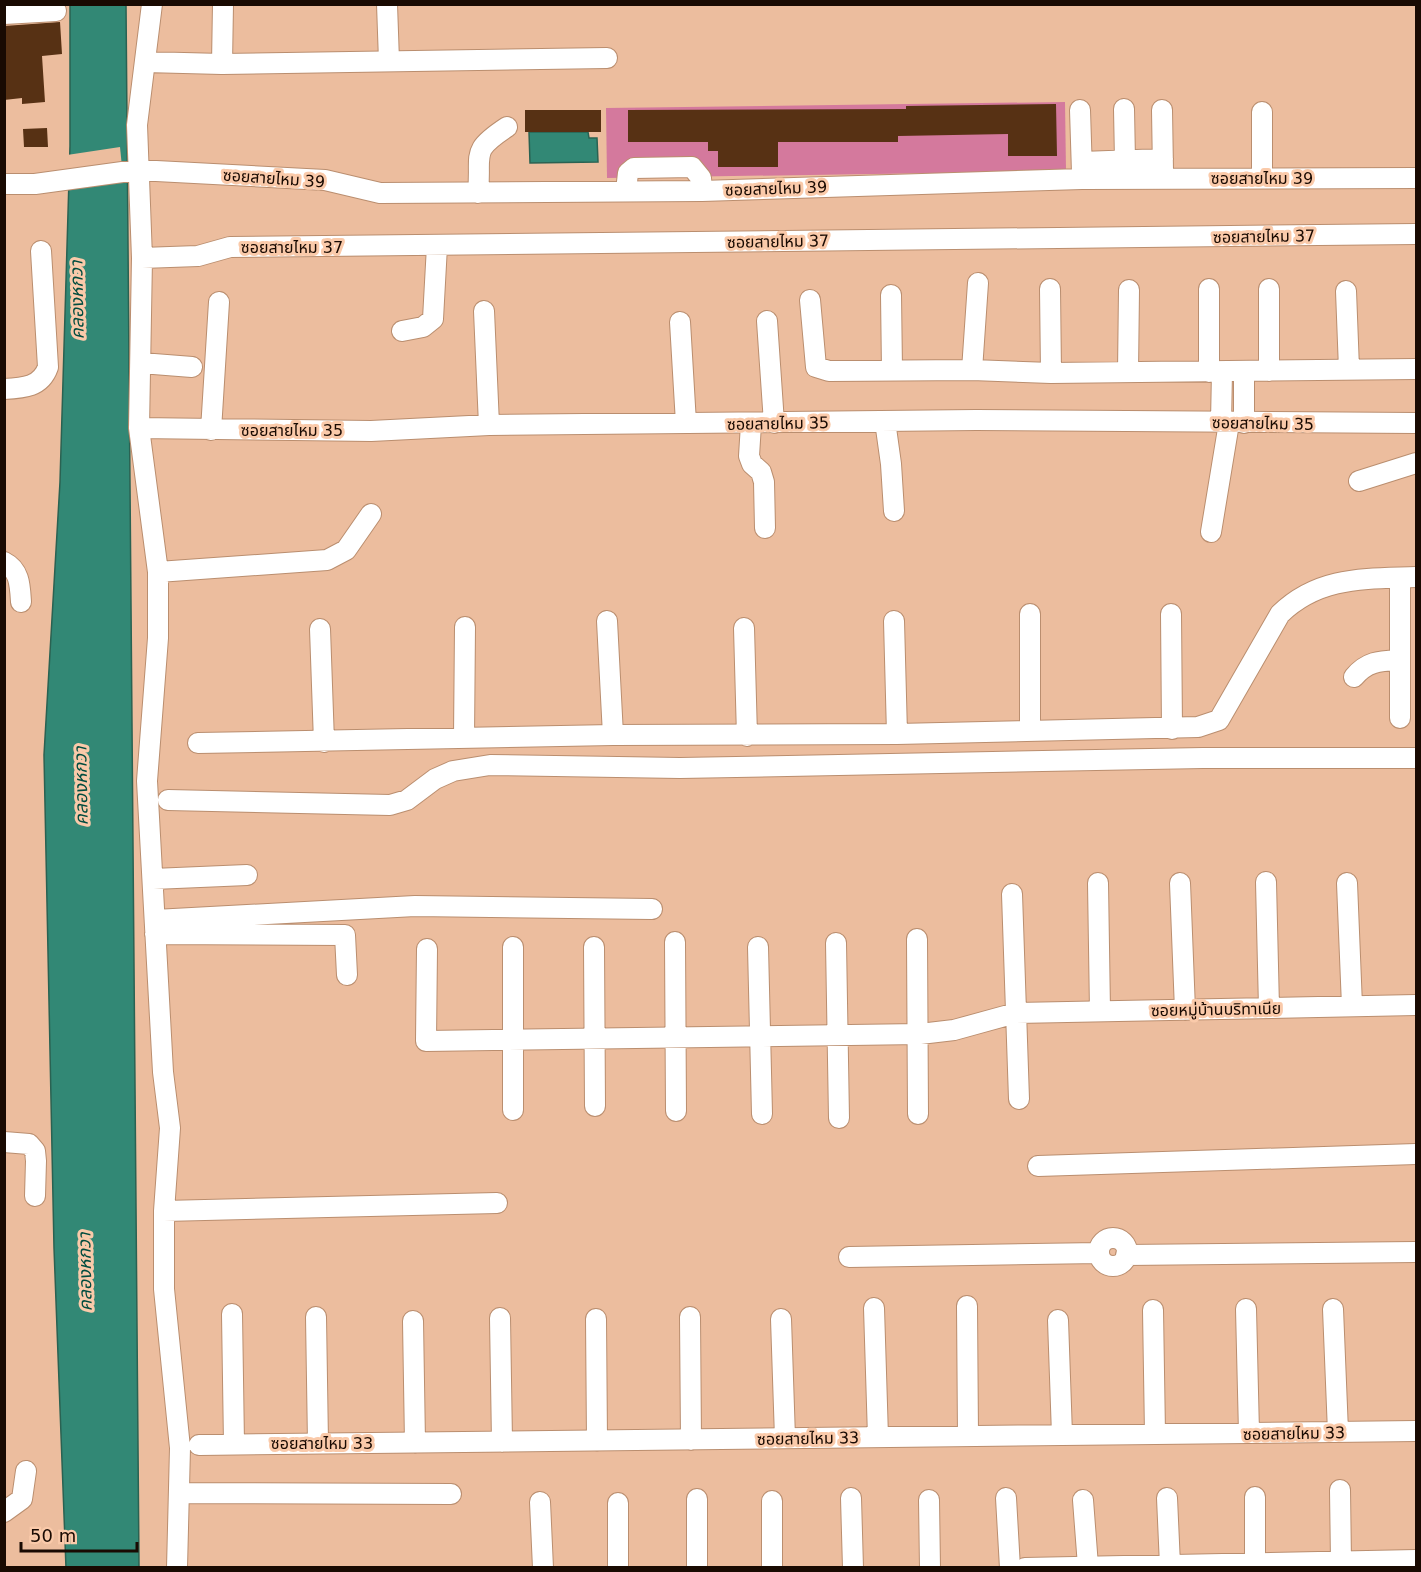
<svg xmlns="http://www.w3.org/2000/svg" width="1421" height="1572" font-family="'DejaVu Sans','Noto Sans Thai',sans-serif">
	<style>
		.green { fill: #d4799d }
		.water { fill: #328875; stroke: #2a6252; stroke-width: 1.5 }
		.pier { fill: #ecbd9e }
		.building { fill: #573114 }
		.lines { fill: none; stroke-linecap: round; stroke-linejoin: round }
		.minor-casing { stroke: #ba8e6f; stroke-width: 22 }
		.minor { stroke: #fff; stroke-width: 20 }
		.labels { text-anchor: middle; stroke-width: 6; stroke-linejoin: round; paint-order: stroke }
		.street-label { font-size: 16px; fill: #190a02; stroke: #facaaa }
		.water-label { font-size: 18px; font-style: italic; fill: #004c3f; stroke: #facaaa }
	</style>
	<rect width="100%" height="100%" fill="#ecbd9e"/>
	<path class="green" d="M1065,102L1066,171L607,178L606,108Z"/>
	<path class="water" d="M126,4L139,1567L66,1568L54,1248L44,755L60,482L70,146V5Z
		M529,132H588L589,138H597L598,162L530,163Z"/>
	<path class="pier" d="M120,147L122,167L66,176L67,155Z"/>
	<path class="building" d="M60,22L62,54L42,56L45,102L22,104V98L4,100V26Z
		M1056,104L1057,156H1008V134L898,136V142H778V167H718V151H708V142H628V110L906,109V106Z
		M525,110H601V132H525Z
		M47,128L48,147H24L23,129Z"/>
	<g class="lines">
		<defs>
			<path id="minor" d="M152,4L137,125L142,258L139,428L158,572V638L147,781L163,1072L170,1128L164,1211V1289L180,1448L177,1568
				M387,4L389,61
				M4,14L56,11
				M145,62L222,64L607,58
				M222,64L223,4
				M1124,109L1125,161
				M1080,110L1082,173
				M1162,110L1163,171
				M1082,162L1163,159
				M1262,178V112
				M4,184H35L137,170L325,180L380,193L702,191L1082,179L1416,178
				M626,191L628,173L634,168L692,167L701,178L702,191
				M478,193C482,153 469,152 507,127
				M142,258L198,256L230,247L1416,234
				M1050,289L1051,373
				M1269,289V371
				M1346,291L1349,369
				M891,295L892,370
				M810,300L816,367L829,371L972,370L1051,373L1416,369
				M484,311L489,425
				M767,321L774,423
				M680,322L686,423
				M402,331L423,327L433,319L437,246
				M141,363L192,367
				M972,370L978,283
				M1128,372L1129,290
				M1209,372V289
				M1244,372V423
				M4,389C24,388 41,387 48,367L41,251
				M885,421L891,464L894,511
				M1221,422L1222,372
				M751,424L749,456L752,464L761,472L764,482L765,528
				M139,428L371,431L489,425L976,420L1416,423
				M211,430L219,302
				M1359,481L1416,463
				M1211,532L1229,423
				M4,562C20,570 20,586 21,602
				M158,572L327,560L346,550L371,514
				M1171,614L1172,729
				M607,621L613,735
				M894,621L897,734
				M744,628L747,736
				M320,629L324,742
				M1354,677C1367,661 1380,661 1400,660
				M1400,718V578
				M1030,729V614
				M464,737L465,627
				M198,743L613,735L897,734L1198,727L1219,720L1280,614C1319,576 1365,579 1416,577
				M168,800L390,805L407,800L435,779L453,771L490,765L680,768L1203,758H1416
				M153,879L247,875
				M1266,882L1269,1008
				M1098,883L1100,1011
				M1180,883L1185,1010
				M1347,883L1352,1006
				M1012,894L1019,1099
				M155,920L415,906L652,909
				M155,934L345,935L347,975
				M917,939L918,1114
				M675,942L676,1111
				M836,943L839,1118
				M513,947V1110
				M594,947L595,1106
				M758,947L762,1114
				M427,949L426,1041L920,1034L954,1030L1016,1013L1416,1005
				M4,1142L29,1144L35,1151L36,1161L35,1196
				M1038,1166L1416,1154
				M164,1211L497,1203
				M1099 1252a14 14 0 1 1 28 0a14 14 0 1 1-28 0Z
				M1126,1255L1416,1252
				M849,1257L1099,1253
				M967,1306L968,1436
				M874,1308L878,1437
				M1246,1309L1249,1433
				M1333,1309L1338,1432
				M1153,1310L1155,1434
				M232,1314L234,1444
				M316,1317L318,1443
				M690,1317L691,1440
				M500,1318L502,1442
				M596,1319L597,1441
				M781,1319L785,1438
				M1058,1320L1062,1435
				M413,1321L415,1443
				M199,1445L1416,1431
				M1340,1490L1341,1562
				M180,1493L451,1494
				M1255,1497V1563
				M851,1498L853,1568
				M1006,1498L1010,1568
				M1167,1498L1170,1565
				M929,1500L930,1568
				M1083,1500L1088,1566
				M772,1501V1568
				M540,1502L543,1568
				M618,1503V1568
				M4,1512L22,1499L26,1471
				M697,1568V1499
				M1025,1568L1416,1560"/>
		</defs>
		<use href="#minor" class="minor-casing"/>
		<use href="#minor" class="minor"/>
	</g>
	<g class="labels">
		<g class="street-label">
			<text transform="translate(274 178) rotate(4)" y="6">ซอยสายไหม 39</text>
			<text x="1262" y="184">ซอยสายไหม 39</text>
			<text transform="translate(776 188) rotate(-2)" y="6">ซอยสายไหม 39</text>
			<text transform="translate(1264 236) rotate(-1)" y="6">ซอยสายไหม 37</text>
			<text transform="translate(778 241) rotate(-1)" y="6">ซอยสายไหม 37</text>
			<text x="292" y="253">ซอยสายไหม 37</text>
			<text transform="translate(778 423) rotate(-1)" y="6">ซอยสายไหม 35</text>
			<text transform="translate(1263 423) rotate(1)" y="6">ซอยสายไหม 35</text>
			<text x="292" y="436">ซอยสายไหม 35</text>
			<text transform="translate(1216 1009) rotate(-1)" y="6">ซอยหมู่บ้านบริทาเนีย</text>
			<text transform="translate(1294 1433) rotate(-1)" y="6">ซอยสายไหม 33</text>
			<text transform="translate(808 1438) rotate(-1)" y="6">ซอยสายไหม 33</text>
			<text x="322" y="1449">ซอยสายไหม 33</text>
		</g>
		<g class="water-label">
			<text transform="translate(77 300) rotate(-91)" y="6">คลองหกวา</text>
			<text transform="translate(81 786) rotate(-91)" y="6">คลองหกวา</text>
			<text transform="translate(85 1272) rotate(-91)" y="6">คลองหกวา</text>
		</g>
	</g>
	<rect width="1421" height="1572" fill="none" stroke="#190a02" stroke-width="12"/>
	<path d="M21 1542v9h116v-9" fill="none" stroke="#190a02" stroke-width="3"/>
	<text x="30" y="1542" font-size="18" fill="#190a02" stroke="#facaaa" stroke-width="4.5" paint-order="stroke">50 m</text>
</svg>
